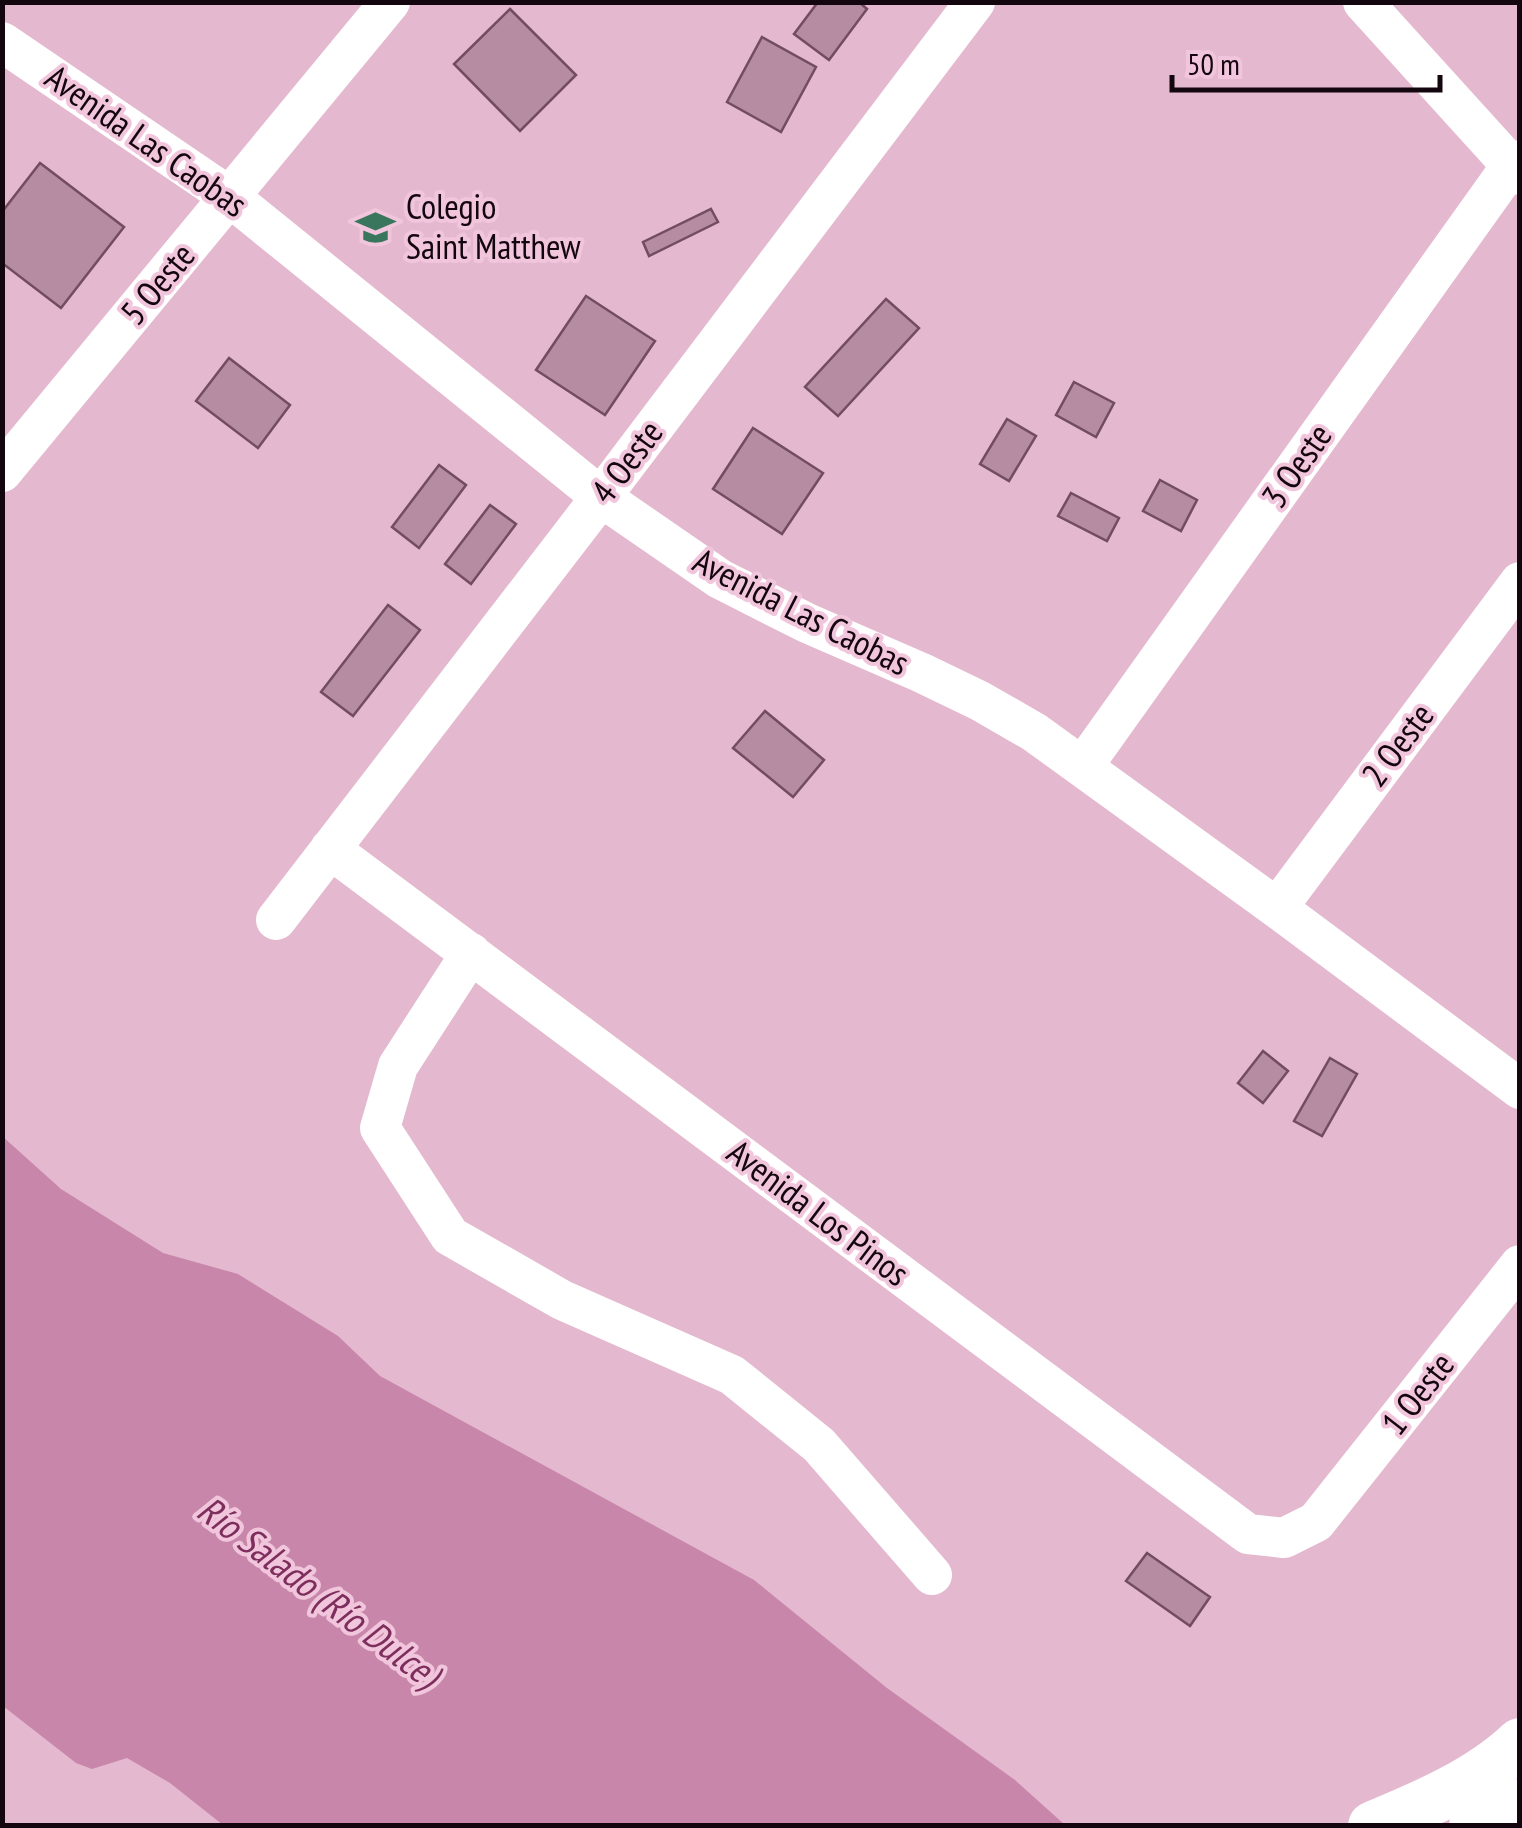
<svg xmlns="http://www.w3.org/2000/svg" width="1522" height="1828" font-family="'PT Sans Narrow',sans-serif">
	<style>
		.water { fill: #c886aa }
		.building { fill: #b58ca1; stroke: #724c60; stroke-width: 2.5 }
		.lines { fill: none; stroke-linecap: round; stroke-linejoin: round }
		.minor { stroke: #fff; stroke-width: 40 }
		.major { stroke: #fff; stroke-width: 50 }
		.labels { text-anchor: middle; stroke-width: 8; stroke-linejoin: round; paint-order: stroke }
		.street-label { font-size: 35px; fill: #14060e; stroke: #f1c5db }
		.poi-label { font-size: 35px; fill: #14060e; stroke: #f1c5db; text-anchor: start }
		.water-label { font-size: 38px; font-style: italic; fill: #7d2e5d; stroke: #f1c5db }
	</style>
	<rect width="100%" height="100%" fill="#e4b8ce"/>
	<path class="water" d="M2,1136L61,1189L163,1253L238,1274L338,1336L380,1376L754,1580L887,1688L1015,1780L1065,1825H223L170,1783L127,1758L92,1769L76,1763L3,1706Z"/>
	<path class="building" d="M818,2H859L867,9L829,60L794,34Z
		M510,9L576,75L520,131L454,64Z
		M762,37L816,67L781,132L727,102Z
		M40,163L124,227L61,308L2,263V212Z
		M711,209L718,222L649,256L643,242Z
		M586,296L655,341L605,415L536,370Z
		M886,299L919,328L838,416L805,387Z
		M229,358L290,405L258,448L196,401Z
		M1074,382L1114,403L1096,437L1056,415Z
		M1007,419L1036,436L1009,481L980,464Z
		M753,428L823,473L782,534L713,489Z
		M439,465L466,485L419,548L392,527Z
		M1160,480L1197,500L1181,531L1143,511Z
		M1071,493L1119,518L1107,541L1058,516Z
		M490,505L516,524L471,584L445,564Z
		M388,605L420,630L353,716L321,692Z
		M765,711L824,760L793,797L733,748Z
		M1263,1051L1288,1071L1263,1103L1238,1083Z
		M1330,1058L1357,1074L1322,1136L1294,1121Z
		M1147,1553L1210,1597L1190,1626L1126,1581Z"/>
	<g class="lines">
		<path class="minor" d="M1363,2L1520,175
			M2,42L230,197L601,497L720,579L807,623L922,673L980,701L1034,732L1277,908L1520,1089
			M2,472L390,2
			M1083,766L1511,166L1520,160
			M330,849L1248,1534L1284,1538L1316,1522L1520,1265
			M1277,908L1520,582
			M276,920L601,497L975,2
			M471,953L398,1066L380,1128L450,1236L562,1300L732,1375L819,1445L932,1575"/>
		<path class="major" d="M1373,1826C1424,1805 1480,1781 1520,1743
			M1474,1826L1520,1804"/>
	</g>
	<defs>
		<symbol id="university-bare" viewBox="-9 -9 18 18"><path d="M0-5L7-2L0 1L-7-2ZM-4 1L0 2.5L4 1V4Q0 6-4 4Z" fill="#3a755e" stroke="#f1c5db" stroke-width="2.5" paint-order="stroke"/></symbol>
	</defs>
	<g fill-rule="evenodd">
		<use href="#university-bare" x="348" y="200" width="55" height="55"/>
	</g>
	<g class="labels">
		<g class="street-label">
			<text transform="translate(146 141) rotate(35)" y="12">Avenida Las Caobas</text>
			<text transform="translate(158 284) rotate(-50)" y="12">5 Oeste</text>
			<text transform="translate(627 462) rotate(-53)" y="12">4 Oeste</text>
			<text transform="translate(1297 466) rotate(-55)" y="12">3 Oeste</text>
			<text transform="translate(801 612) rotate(27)" y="12">Avenida Las Caobas</text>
			<text transform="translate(1398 745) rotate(-53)" y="12">2 Oeste</text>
			<text transform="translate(818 1213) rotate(37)" y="12">Avenida Los Pinos</text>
			<text transform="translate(1418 1394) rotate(-52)" y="12">1 Oeste</text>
		</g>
		<g class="poi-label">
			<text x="406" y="219">Colegio<tspan x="406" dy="40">Saint Matthew</tspan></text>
		</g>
		<g class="water-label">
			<text transform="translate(318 1592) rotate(37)" y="13">Río Salado (Río Dulce)</text>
		</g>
	</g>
	<rect width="1522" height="1828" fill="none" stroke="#14060e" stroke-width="10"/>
	<path d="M1172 75v15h268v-15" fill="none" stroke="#14060e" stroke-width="5"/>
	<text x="1187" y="75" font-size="30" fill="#14060e" stroke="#f1c5db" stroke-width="8" paint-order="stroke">50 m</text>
</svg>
